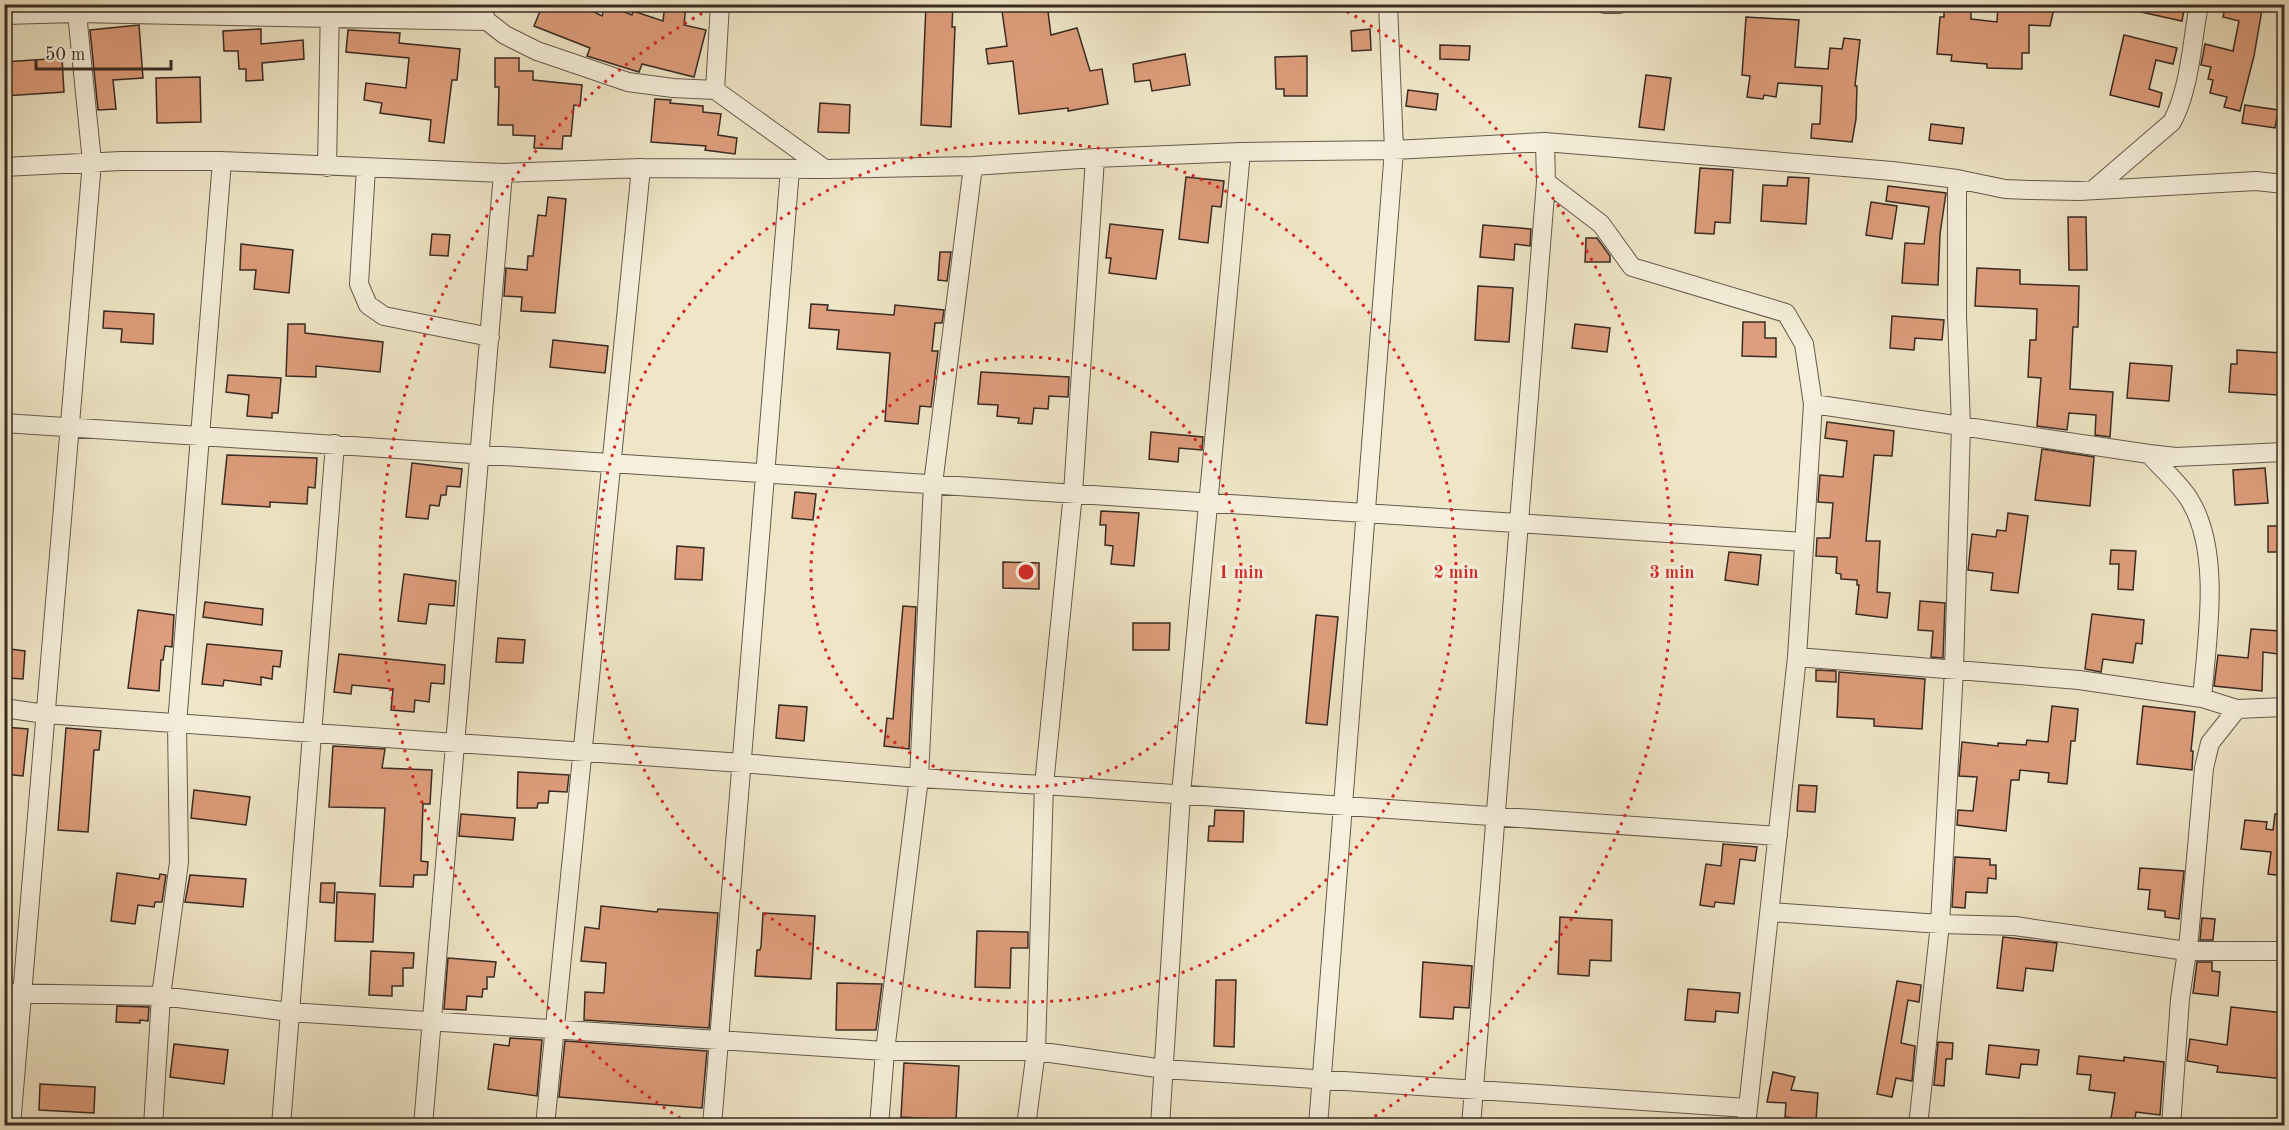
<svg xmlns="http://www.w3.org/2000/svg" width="2289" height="1130" font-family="'Old Standard TT',serif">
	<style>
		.building { fill: #de9d7c; stroke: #392b23; stroke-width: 1.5 }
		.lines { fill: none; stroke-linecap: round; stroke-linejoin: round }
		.minor-casing { stroke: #665a4c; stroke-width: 20 }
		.minor { stroke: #f5efdb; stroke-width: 18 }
		.ring { fill: none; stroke: #d62828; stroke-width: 3; stroke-dasharray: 3 6 }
		.centre { fill: #d62828; stroke: #f5efdb; stroke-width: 3 }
		.ring-label { font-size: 18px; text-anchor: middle; font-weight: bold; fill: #d62828; stroke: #f5efdb; stroke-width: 6; stroke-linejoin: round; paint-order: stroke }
	</style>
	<rect width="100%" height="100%" fill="#efe6c7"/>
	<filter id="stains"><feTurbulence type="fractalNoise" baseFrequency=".00333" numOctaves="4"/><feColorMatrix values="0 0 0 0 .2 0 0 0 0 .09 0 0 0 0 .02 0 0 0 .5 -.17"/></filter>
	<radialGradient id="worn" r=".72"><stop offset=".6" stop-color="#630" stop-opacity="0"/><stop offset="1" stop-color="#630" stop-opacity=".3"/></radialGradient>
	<path class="building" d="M543,4H578L602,16L606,5L632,15L633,11L663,21L665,4H686L684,25L706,30L694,77L642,64L639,72L587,56L590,48L534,26Z
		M926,4H953L952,27H955L951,127L921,125Z
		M1001,4H1047L1051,35L1077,28L1090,71L1102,69L1108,104L1068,111V108L1019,114L1013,61L988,64L986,49L1007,46Z
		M1944,4H1971V19L1997,22L1998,4H2055L2050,26L2029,25V53H2022V69L1987,68V64L1951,61L1952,55L1937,54L1940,17H1944Z
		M2136,4H2185L2182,21L2136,11Z
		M2226,4H2263L2254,56L2240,111L2224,107L2227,97L2210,93L2213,80L2208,79L2211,67L2201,65L2205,44L2233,51L2239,21L2223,17Z
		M1746,17L1799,20L1795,67L1828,69L1830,48L1842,49L1844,38L1860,40L1855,86H1857L1856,119L1852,142L1811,138L1812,124H1820L1822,86L1778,83L1776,97L1764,95L1763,99L1747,97L1750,76L1742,75Z
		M139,25L143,78L113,80L116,109L98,110L90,30Z
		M261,29V44L303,40L304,59L262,63L263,80L246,81V69H239L238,51H224L223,31Z
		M1370,29L1371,50L1352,51L1351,31Z
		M348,30L400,33L399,43L460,49L457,80H452L444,143L429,141L431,120L380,113L382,103L364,100L366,83L406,88L409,58L346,52Z
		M2124,35L2177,48L2173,64L2156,60L2149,89L2162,93L2159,107L2110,95Z
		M1440,45L1470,46L1469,60L1440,59Z
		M1185,54L1190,85L1152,91L1150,80L1135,82L1133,64Z
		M1307,56V96H1284V89H1276L1275,57Z
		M62,58L64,92L4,96V62Z
		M495,58H519V71H533V80L582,85L580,106L574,105L571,136H563L562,149L534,148L535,136L513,135V125H498L499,87H495Z
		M1646,75L1671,78L1664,130L1639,127Z
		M200,77L201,122L157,123L156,78Z
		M1408,90L1438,94L1436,110L1406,106Z
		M655,99L671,100L670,103L703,106V112L721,114L718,135L737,138L735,154L705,150L706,146L651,142Z
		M820,103L850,105L849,133L818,132Z
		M2245,105L2278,110L2275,128L2242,123Z
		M1931,124L1964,128L1962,144L1929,140Z
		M1700,168L1733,170L1730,223L1715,222L1714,234L1695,233Z
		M1186,177L1224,181L1221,207L1212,206L1208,243L1179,239Z
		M1788,177L1809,178L1806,224L1761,221L1763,185L1787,186Z
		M1888,186L1946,193L1940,234L1938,285L1902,283L1905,243L1924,244L1929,207L1886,201Z
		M548,197L566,199L555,313L521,311L522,297L504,296L506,268L527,270L528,256H533L538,215L546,216Z
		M1871,202L1897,206L1892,239L1866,235Z
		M2068,217H2086L2087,270H2069Z
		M1110,224L1163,230L1156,279L1109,273L1111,258H1106Z
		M1483,225L1531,229L1530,246L1515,244L1514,260L1480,257Z
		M432,234L450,235L448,256L430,255Z
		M1586,238H1597L1610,256V262H1585Z
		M241,244L293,250L289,293L254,289L256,270H240Z
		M940,252H951L947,281L938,280Z
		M1977,268L2020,270V284L2079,286L2078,327H2073L2070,389L2113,392L2110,437L2095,435L2096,415L2069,413L2067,430L2037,426L2041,378L2028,377L2030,340H2036L2037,309L1975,306Z
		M1478,286L1513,288L1509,342L1475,340Z
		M811,304L828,305L827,310L894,315L895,305L944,310L942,323H935L932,351H938L931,407L920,406L918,424L885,421L890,353L837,349L839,330L809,328Z
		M104,311L154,314L153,344L121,342L122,329L103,328Z
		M1892,316L1944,320L1942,340L1915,338L1914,350L1890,348Z
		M1743,322H1765V338H1776V357L1742,356Z
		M288,324H305V333L383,342L380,372L316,366V377L286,376Z
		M1575,324L1610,328L1607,352L1572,348Z
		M553,340L608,346L605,373L550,367Z
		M2237,350L2282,353L2279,395L2229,392L2231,364H2237Z
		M2130,363L2172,366L2169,401L2127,398Z
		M981,372L1069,377L1068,397L1049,396L1048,409L1034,408L1032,424L1018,423L1019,418L997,416L998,405L978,404Z
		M228,375L281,378L278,413H272V418L247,416L249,395L226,392Z
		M1827,422L1894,431L1892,456L1874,455L1866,541H1880L1877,592L1890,593L1887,618L1856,614L1859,585H1857V580L1841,579V574L1836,573L1837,557L1816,556L1817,538H1830L1833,503L1818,502L1820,475L1843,477L1847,441L1825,438Z
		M1151,432L1203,437L1202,450L1179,448L1178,462L1149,459Z
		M2042,449L2094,457L2090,506L2035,500Z
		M227,455L317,458L315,488L308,487L307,504L270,502V507L222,504Z
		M412,463L462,469L460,487L447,486L446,495H441L439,506L430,505L428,519L406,517Z
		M2265,468L2268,503L2235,505L2233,470Z
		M795,492L816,494L813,520L792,518Z
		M1101,511L1139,513L1134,566L1111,564L1113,546L1105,545L1106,525H1100Z
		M2008,513L2028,516L2018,593L1991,590L1993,573L1968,570L1972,534L1996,537L1997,530L2006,531Z
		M2268,526H2284V552H2268Z
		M677,546L704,548L702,580L675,579Z
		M2111,550L2136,551L2133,590L2118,589L2119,564H2110Z
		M1729,552L1761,555L1758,585L1725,580Z
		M1003,562L1039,563V589L1003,588Z
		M404,574L456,581L454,606L429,604L426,624L398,621Z
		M1920,601L1945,603L1943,658L1931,657L1933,631L1918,630Z
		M205,602L263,609L262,625L203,617Z
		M903,606L916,607L909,749L884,746L887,718L893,719Z
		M138,610L174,615L172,647L165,646L163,660H161L159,691L128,688Z
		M2092,614L2144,620L2142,644L2136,643L2133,663L2103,659L2101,672L2085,669Z
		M1316,615L1338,617L1327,725L1306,723Z
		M1133,623H1170L1169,650H1133Z
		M2251,629L2280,631L2278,654L2263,652L2262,691L2214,686L2218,655L2248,658Z
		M498,638L525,640L523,663L496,662Z
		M207,644L282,651L280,667L273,666L272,679L261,677V685L224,680L223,686L202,684Z
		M10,649L25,651L23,679L8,678Z
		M339,654L445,665L444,684L431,683L429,702L415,700L414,712L391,710L393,689L352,685L351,694L334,692Z
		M1816,670L1836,671V682L1816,681Z
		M1839,672L1925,679L1922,729L1874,726V719L1837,717Z
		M779,705L807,707L804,741L776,738Z
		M2052,706L2078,709L2075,741H2071L2067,784L2048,782L2049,773L2020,770L2019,780H2011L2006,831L1957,825L1958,810L1973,811L1977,777L1959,776L1962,742L1998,746V743L2026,745L2027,740L2048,742Z
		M2143,706L2195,712L2191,751H2193L2192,770L2137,764Z
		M4,727L28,729L23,776L4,774Z
		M66,728L101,731L99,750H94L88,832L58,830Z
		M333,746L385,749L382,768L432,770L430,804H423L421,861L428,862L427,875H414L413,887L380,886L385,808L329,807Z
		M518,772L569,775L567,792L549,791L548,803H538L537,808H517Z
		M1799,785L1817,786L1815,812L1797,811Z
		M194,790L250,797L246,825L191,818Z
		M1215,810L1244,811L1243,842L1208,841L1209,826H1214Z
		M461,814L515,818L513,840L459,836Z
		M2275,814L2284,815V876L2268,874L2271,852L2241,849L2245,820L2267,822L2266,829L2273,830Z
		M1723,844L1757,847L1755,861L1740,859L1734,904L1715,902L1714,907L1700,905L1706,864L1721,866Z
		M1955,857L1990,859V865H1996V879L1988,878L1987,893L1966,892L1965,908L1952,907Z
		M2140,868L2184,871L2179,919L2165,917V911L2148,909L2150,890L2138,889Z
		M117,873L159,879L160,874L166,875L162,902H155L154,907L138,905L135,924L111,921Z
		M190,875L246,879L243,907L185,902Z
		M321,883H335L334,903L320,902Z
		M337,892L375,894L373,942L335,941Z
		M601,906L657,912L658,909L718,913L709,1028L584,1020L585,992L604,993L606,963L581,961L585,927L599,929Z
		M763,913L815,916L811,979L755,976L757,950H760L761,946Z
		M1560,917L1612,920L1611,961L1590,960L1589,976L1558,974Z
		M2202,918L2215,919L2213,940H2200Z
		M977,931L1028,932V948H1011L1010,988L975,987Z
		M2003,937L2057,943L2053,971L2026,968L2023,991L1997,988Z
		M371,951L414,953L413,968H403V986H392V996L369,995Z
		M448,958L496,962L494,977H487V989H483L482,997L467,996L466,1010L444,1009Z
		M1423,962L1472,966L1469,1008L1454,1007L1453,1019L1420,1017Z
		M2197,962H2212V971L2220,972L2218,996L2193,993Z
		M1216,980H1236L1234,1047L1214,1046Z
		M1897,981L1921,985L1919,1002L1908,1000L1901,1043L1915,1046L1912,1081L1896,1078L1892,1097L1877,1094Z
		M837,983L882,984L876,1030H836Z
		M1688,989L1740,993L1738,1013L1716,1011L1715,1022L1685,1020Z
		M117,1006L149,1007L148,1021L140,1020V1023L116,1022Z
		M2231,1007L2284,1013V1079L2217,1072L2218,1066L2187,1061L2190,1039L2227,1045Z
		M510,1038L542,1040L537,1096L488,1089L494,1044L509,1046Z
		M565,1041L707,1051L702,1108L559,1097Z
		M1938,1042L1953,1043L1952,1059H1946L1944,1086L1934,1085Z
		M174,1044L228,1050L224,1084L170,1077Z
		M1989,1045L2039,1050L2037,1065L2021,1064L2019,1078L1986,1074Z
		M2079,1056L2124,1061V1057L2164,1062L2160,1115L2136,1112L2134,1125H2110L2115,1093L2089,1090L2091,1075L2077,1074Z
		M904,1063L959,1066L956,1120L901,1117Z
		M1773,1072L1795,1077L1791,1090L1818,1093L1816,1120L1785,1117L1786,1103L1767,1102Z
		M40,1084L95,1087L94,1113L39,1110Z"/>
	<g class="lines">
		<defs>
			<path id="minor" d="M479,4L487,21
				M1604,4H1620
				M4,15L77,13L487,21L505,35L537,51L628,82L673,88L715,90L825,169
				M715,90L720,4
				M1545,142L1892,171L1957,179L2005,189L2029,190L2079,191L2256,181L2284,184
				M4,167L121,161H222L503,173L641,168L825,169L973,166L1095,158L1241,152L1394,150L1545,142L1546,182L1601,224L1632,267L1786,313L1804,344L1813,404L1797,657L1746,1126
				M327,167L330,4
				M366,168L359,284L368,305L384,316L490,337
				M2093,190L2172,122C2190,89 2192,41 2199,4
				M1813,404L2149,454L2176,457L2284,452
				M4,423L1804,542
				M2149,454C2162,469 2179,483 2189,499C2222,551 2207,639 2202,698
				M1797,657L2079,680L2202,698L2237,709L2284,707
				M4,708L45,714L742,763L919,778L1044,785L1778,836
				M1770,912L1940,924L2015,926L2186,951H2284
				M4,993L161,996L290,1012L885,1051H1036L1164,1069L1747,1108
				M11,1126L92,162L77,13
				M153,1126L161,996L179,862L177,724L222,161
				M281,1126L335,444
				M423,1126L503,173
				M545,1126L641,168
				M712,1126L790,169
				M879,1126L885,1051L919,778L933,484L973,166
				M1026,1126L1036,1051L1044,785L1073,493L1095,158
				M1160,1126L1181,794L1241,152
				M1318,1126L1394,150L1388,4
				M1471,1126L1546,182
				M1918,1126L1940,924L1954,669L1961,426L1957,315V179
				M2171,1126L2180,999L2189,938L2204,768L2210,743L2237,709"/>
		</defs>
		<use href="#minor" class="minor-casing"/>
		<use href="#minor" class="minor"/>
	</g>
	<g class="ring">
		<circle cx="1026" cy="572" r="215"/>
		<circle cx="1026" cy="572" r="430"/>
		<path d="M688 1123A646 646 0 0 1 713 7M1339 7A646 646 0 0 1 1364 1123"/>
	</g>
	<circle cx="1026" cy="572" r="9" class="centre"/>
	<g class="ring-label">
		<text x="1241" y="578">1 min</text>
		<text x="1456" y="578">2 min</text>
		<text x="1672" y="578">3 min</text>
	</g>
	<rect width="2289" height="1130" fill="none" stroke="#efe6c7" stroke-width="24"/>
	<rect x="6" y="6" width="2277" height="1118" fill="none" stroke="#392b23" stroke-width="3"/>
	<rect x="12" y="12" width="2265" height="1106" fill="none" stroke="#392b23" stroke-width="1.5"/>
	<path d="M36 60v9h135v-9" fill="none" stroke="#392b23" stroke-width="3"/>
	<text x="45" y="60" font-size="18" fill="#392b23" stroke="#f5efdb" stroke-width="4.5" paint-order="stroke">50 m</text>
	<rect width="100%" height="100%" filter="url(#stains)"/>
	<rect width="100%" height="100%" fill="url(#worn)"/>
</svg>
